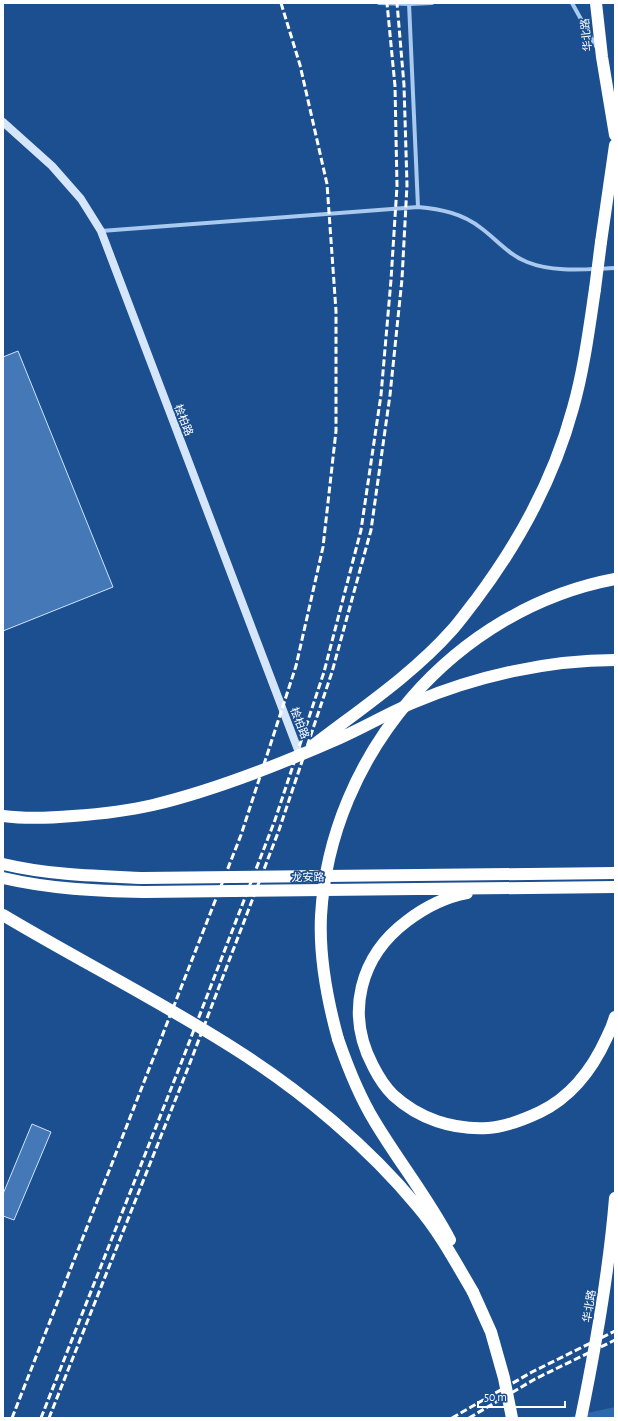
<svg xmlns="http://www.w3.org/2000/svg" width="618" height="1421" font-family="'Alegreya Sans','Noto Sans SC',sans-serif">
	<style>
		.green { fill: #2e69ad }
		.building { fill: #4478b7; stroke: #cfe3fa }
		.lines { fill: none; stroke-linecap: round; stroke-linejoin: round }
		.street { stroke: #a9c9ee; stroke-width: 4 }
		.secondary { stroke: #d6e6fa; stroke-width: 8 }
		.highway { stroke: #fff; stroke-width: 12 }
		.rail { stroke: #fff; stroke-width: 3; stroke-dasharray: 7 3; stroke-linecap: butt }
		.highway-bridge { stroke: #fff; stroke-width: 12 }
		.labels { text-anchor: middle; stroke-width: 3.5; stroke-linejoin: round; paint-order: stroke }
		.street-label { font-size: 11px; fill: #fff; stroke: #1b4f8f }
	</style>
	<rect width="100%" height="100%" fill="#1b4f8f"/>
	<path class="green" d="M615,1407V1418H564Z"/>
	<path class="building" d="M18,351L113,587L3,631V357Z
		M32,1124L51,1132L14,1220L3,1216V1194Z"/>
	<g class="lines">
		<path class="street" d="M379,3L409,4L432,3
			M409,3L418,207
			M572,3L597,48
			M101,231L418,207C440,209 462,213 481,228C496,239 509,255 527,262C554,273 587,269 615,268"/>
		<path class="secondary" d="M3,122L52,166L81,199L101,231L300,755"/>
		<path class="highway" d="M596,3L602,57L615,135
			M601,242L615,145
			M315,744C362,708 413,674 452,630C460,621 467,611 475,601C518,544 554,478 573,408C584,369 589,329 595,289
			M3,816C26,819 50,818 73,816C100,814 127,811 153,805C216,790 281,764 340,738C365,727 390,712 415,702C477,676 548,660 615,660
			M3,864C49,875 96,876 143,878L615,873
			M3,878C50,889 96,891 144,892L615,887
			M467,893C445,897 424,908 407,921C360,956 345,1013 373,1066C378,1076 385,1087 393,1095C419,1119 453,1130 488,1128C506,1127 523,1120 540,1112C571,1097 593,1068 607,1037C610,1031 613,1024 615,1017
			M3,915C80,961 160,1001 235,1049C300,1090 369,1147 418,1207C440,1233 456,1263 473,1292
			M338,1039C348,1068 359,1096 375,1122C399,1162 428,1198 450,1240"/>
		<path class="rail" d="M12,1418L241,835L296,666L323,547L336,431V311L327,184L300,65L281,3
			M41,1418L180,1066L275,820L324,672L361,530L381,395L391,280L397,186L395,86L387,3
			M49,1418L188,1068L279,830L332,672L371,530L390,395L402,279L407,185L404,85L397,3
			M452,1418L532,1372L615,1331
			M469,1418L535,1379L615,1340"/>
		<path class="highway-bridge" d="M595,289L601,242
			M338,1039C327,999 319,958 321,916C330,754 455,609 615,579
			M473,1292L491,1332L504,1378L512,1418
			M581,1418C596,1345 609,1272 615,1198"/>
	</g>
	<g class="labels">
		<g class="street-label">
			<text transform="translate(586 35) rotate(-96)" y="4">华北路</text>
			<text transform="translate(184 420) rotate(69)" y="4">桧柏路</text>
			<text transform="translate(300 723) rotate(69)" y="4">桧柏路</text>
			<text transform="translate(308 877) rotate(-1)" y="4">龙安路</text>
			<text transform="translate(589 1306) rotate(-81)" y="4">华北路</text>
		</g>
	</g>
	<rect width="618" height="1421" fill="none" stroke="#ffffff" stroke-width="8"/>
	<path d="M478 1401v6h87v-6" fill="none" stroke="#ffffff" stroke-width="2"/>
	<text x="484" y="1401" font-size="12" fill="#ffffff" stroke="#1b4f8f" stroke-width="3" paint-order="stroke">50 m</text>
</svg>
